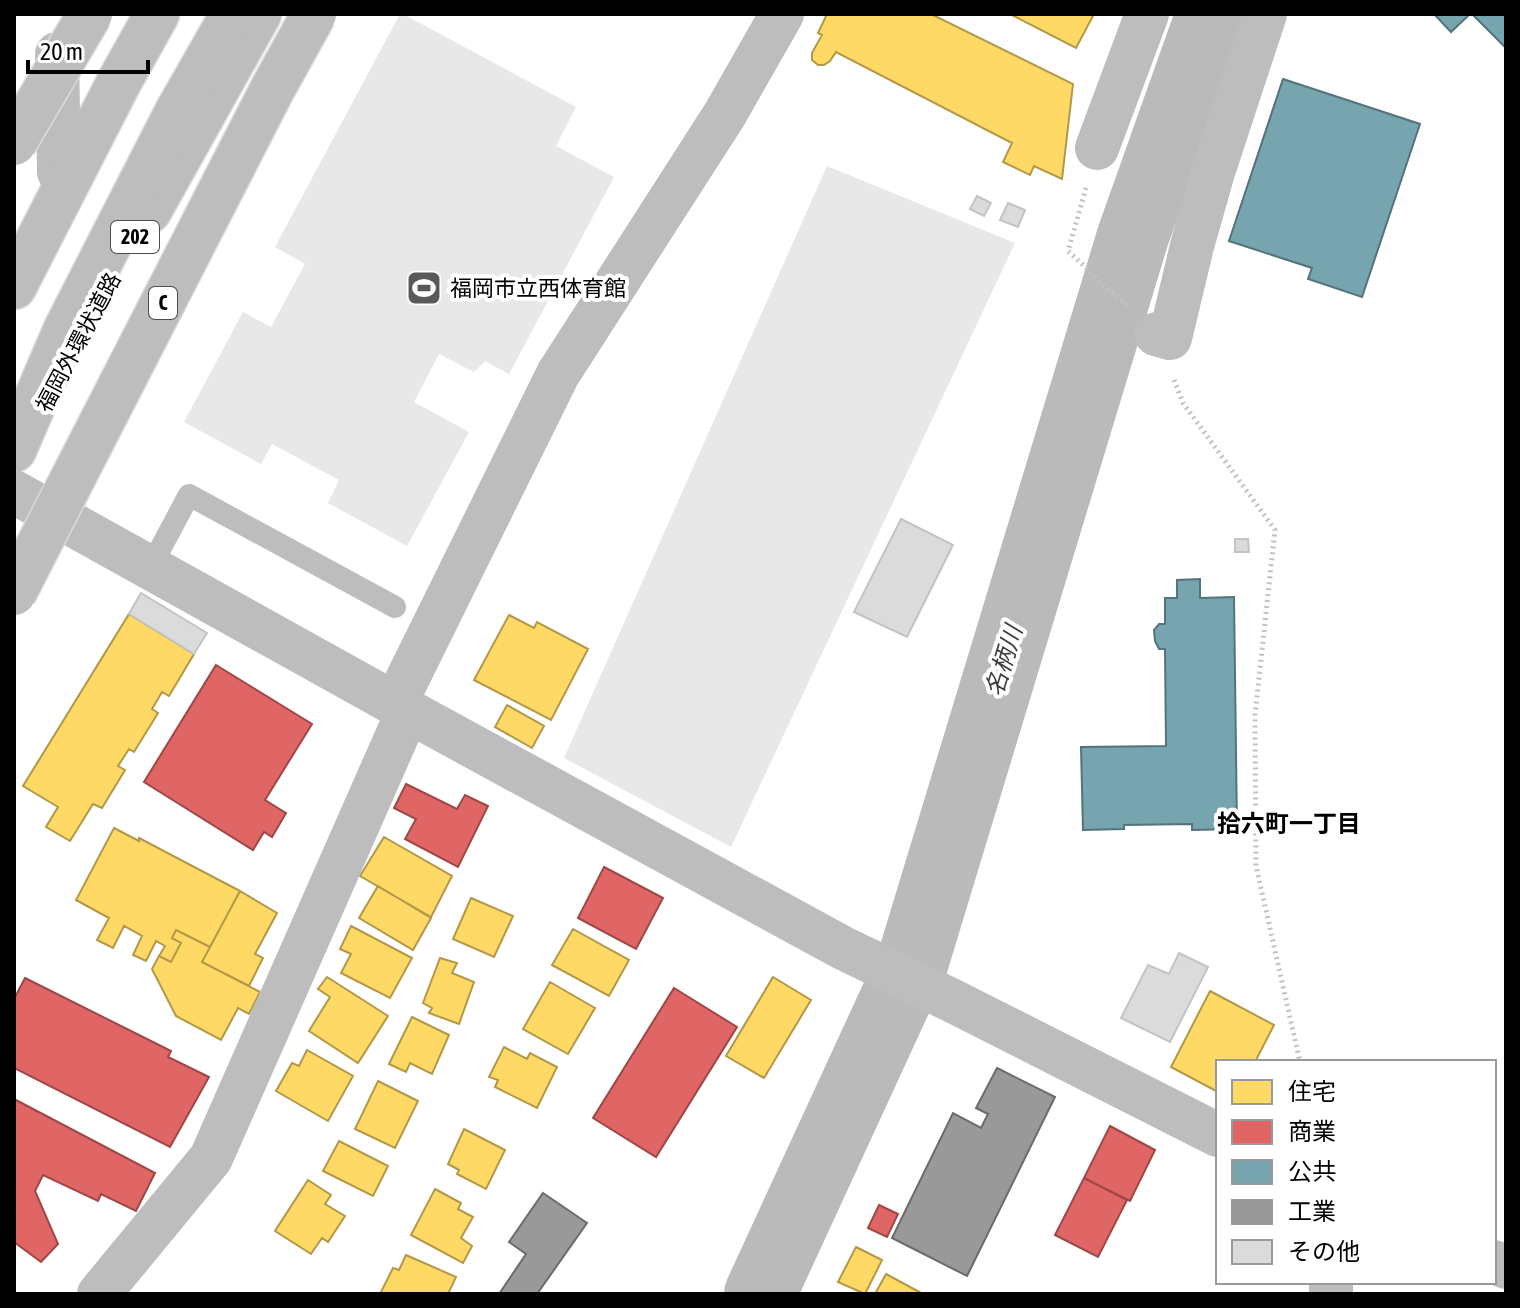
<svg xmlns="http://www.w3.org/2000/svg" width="1520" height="1308" font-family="'Asap Condensed','Noto Sans JP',sans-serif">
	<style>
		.green { fill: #e8e8e8 }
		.homes { fill: #ffd966; stroke: #b29847; stroke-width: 2 }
		.shops { fill: #e06666; stroke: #9d4747; stroke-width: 2 }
		.public { fill: #76a5af; stroke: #53747a; stroke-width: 2 }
		.industry { fill: #999; stroke: #6b6b6b; stroke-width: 2 }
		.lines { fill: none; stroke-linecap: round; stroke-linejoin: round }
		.river { stroke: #bababa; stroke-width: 72 }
		.building { fill: #dbdbdb; stroke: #c3c3c3; stroke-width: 2 }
		.trunk-casing { stroke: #dbdbdb; stroke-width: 47 }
		.motorway-casing { stroke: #dbdbdb; stroke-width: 47 }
		.path { stroke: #c2c2c2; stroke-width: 5; stroke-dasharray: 2 4; stroke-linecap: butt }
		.service { stroke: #bdbdbd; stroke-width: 22 }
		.minor { stroke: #bdbdbd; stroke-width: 44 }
		.tertiary { stroke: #bdbdbd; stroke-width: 44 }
		.trunk { stroke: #bdbdbd; stroke-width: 44 }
		.motorway { stroke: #bdbdbd; stroke-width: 44 }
		.motorway-bridge-casing { stroke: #dbdbdb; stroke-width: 47; stroke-linecap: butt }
		.motorway-bridge { stroke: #bdbdbd; stroke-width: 44 }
		.labels { text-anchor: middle; stroke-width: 8; stroke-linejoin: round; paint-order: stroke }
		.shield { fill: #fff; stroke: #4c4c4c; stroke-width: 2 }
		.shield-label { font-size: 20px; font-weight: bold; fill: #000 }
		.poi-label { font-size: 22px; fill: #000; stroke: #fff; text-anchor: start }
		.street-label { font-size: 22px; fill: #000; stroke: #fff }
		.water-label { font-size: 24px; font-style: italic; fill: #3d3d3d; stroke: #fff }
		.neighbourhood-label { font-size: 24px; font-weight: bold; fill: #000; stroke: #fff }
	</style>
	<rect width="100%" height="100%" fill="#fff"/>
	<path class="green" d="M400,14H403L576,107L556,146L614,177L509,374L485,361L474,372L439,354L414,402L469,432L407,546L328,503L339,480L272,444L261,464L184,422L243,312L271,327L305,264L275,247Z
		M827,166L1015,243L731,847L564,758Z"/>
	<path class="homes" d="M827,14H931L1073,84L1062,179L1034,166L1030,175L1003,162L1012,143L836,52L830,61L824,65H818L812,60V53L822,35L818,33Z
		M1010,14H1094L1076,48Z
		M129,614L194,654L169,696L162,692L152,709L158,713L134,752L129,749L118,766L125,770L102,808L93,804L70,841L46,827L58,807L23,786Z
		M509,615L534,628L537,622L588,649L551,720L474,680Z
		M507,705L544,726L532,748L495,727Z
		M114,828L139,841V838L240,891L210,947L176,930L172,938L181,943L171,962L159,956L165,946L156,941L146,961L133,955L142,936L124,926L113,948L97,940L109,918L76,900Z
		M384,837L452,876L431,917L360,876Z
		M378,886L431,918L413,950L359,918Z
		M240,891L277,913L255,954L263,958L249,986L202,962Z
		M471,898L513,916L494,957L453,939Z
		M351,926L412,958L390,998L341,973L351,954L340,949Z
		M573,929L629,960L609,996L552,965Z
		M176,930L210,947L202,962L260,992L249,1014L238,1008L221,1040L176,1016L152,969L159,956L171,962L181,943L172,938Z
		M440,958L457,963L452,973L474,982L459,1024L429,1013L432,1008L423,1003Z
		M327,977L388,1016L358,1063L309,1031L330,997L318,989Z
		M773,977L811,1000L764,1078L726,1056Z
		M550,982L595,1008L568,1054L523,1029Z
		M1210,991L1274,1025L1255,1062H1218V1092L1171,1067Z
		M412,1017L449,1035L432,1074L410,1063L406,1072L389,1064Z
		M504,1047L527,1059L530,1053L557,1067L537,1108L495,1087L498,1080L489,1077Z
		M307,1050L353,1076L328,1121L276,1091L292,1063L299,1066Z
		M378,1081L418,1101L395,1148L355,1129Z
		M464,1129L505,1150L486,1189L457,1174L459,1170L448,1164Z
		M339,1141L388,1166L373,1196L323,1171Z
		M308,1180L331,1195L325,1204L345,1216L328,1242L322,1238L311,1254L275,1231Z
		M435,1189L461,1203L458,1209L473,1217L461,1238L472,1246L463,1263L411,1235Z
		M856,1247L882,1260L865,1294L838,1282Z
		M406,1255L456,1277L448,1294H380L393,1268L399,1270Z
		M886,1274L923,1294H875Z"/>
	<path class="shops" d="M216,665L312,724L265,800L286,813L272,837L264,832L253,850L144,782Z
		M406,784L457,809L465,795L488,806L458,867L405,839L416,819L394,808Z
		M604,867L663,898L636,949L578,918Z
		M25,978L171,1051L168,1057L209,1077L170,1147L14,1068V999Z
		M674,988L737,1027L656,1157L593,1118Z
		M14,1099L155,1173L136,1211L101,1194L98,1201L43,1175L35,1191L58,1244L41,1262L14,1242Z
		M1110,1126L1155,1150L1130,1201L1084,1178Z
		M1084,1178L1127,1200L1098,1257L1055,1235Z
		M879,1205L898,1214L887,1237L868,1228Z"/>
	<path class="public" d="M1434,14H1470L1451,32Z
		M1472,14H1506V44L1504,46Z
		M1283,79L1420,124L1362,297L1308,279L1312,268L1229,241Z
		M1200,579V598L1234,597L1237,829L1192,830V824L1124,825V829L1083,830L1081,747L1166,746L1165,649H1159L1155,641L1154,630L1159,624H1165V598H1177V580Z"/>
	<path class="industry" d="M997,1068L1055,1097L967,1276L892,1238L953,1113L981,1128L988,1114L976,1108Z
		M543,1193L587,1223L537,1294H499L526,1254L509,1242Z"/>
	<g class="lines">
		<path class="river" d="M760,1294L912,964L1133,236L1212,14"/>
	</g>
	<path class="building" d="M977,196L991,203L984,216L970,209Z
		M1008,203L1025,210L1018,227L1000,220Z
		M901,519L953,545L907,637L854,612Z
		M1235,539H1248L1249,552H1235Z
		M141,593L207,633L194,654L129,614Z
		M1179,953L1208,967L1170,1042L1121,1018L1148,965L1169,974Z"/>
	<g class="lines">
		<defs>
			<path id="trunk" d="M149,211L259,14"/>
			<path id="motorway" d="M14,287L119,82L157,14
				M14,450L66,329L176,114L233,14"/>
		</defs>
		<use href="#trunk" class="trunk-casing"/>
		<use href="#motorway" class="motorway-casing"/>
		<path class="path" d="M1086,188L1068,251L1127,306
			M1174,380L1183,403L1275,530L1255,715L1256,866L1300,1062"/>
		<path class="service" d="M150,568L189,495L395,607"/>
		<path class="minor" d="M57,54L59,172
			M1097,148L1147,14
			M1156,334L1170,338L1192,246L1213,172L1265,14
			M395,704L558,374L725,114L782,14
			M99,1294L211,1158L408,711"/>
		<path class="tertiary" d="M14,492L408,711L843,948L951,1000L1218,1135
			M1494,1262L1506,1267
			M1331,1282V1294"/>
		<use href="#trunk" class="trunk"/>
		<use href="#motorway" class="motorway"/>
		<defs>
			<path id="motorway-bridge" d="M14,143L90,14
				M14,593L273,88L314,14"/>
		</defs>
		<use href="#motorway-bridge" class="motorway-bridge-casing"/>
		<use href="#motorway-bridge" class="motorway-bridge"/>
	</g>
	<defs>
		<symbol id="stadium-square" viewBox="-11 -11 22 22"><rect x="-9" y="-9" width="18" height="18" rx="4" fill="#595959" stroke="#fff"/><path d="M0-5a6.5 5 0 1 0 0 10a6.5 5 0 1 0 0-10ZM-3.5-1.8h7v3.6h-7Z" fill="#fff"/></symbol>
	</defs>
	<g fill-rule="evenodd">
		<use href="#stadium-square" x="404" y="268" width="40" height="40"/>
	</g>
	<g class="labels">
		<g class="shield">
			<rect x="111" y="221" width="48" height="32" rx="6"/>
			<rect x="149" y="287" width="28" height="32" rx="6"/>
		</g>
		<g class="shield-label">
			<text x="135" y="244">202</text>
			<text x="163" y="310">C</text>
		</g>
		<g class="poi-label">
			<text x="450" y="296">福岡市立西体育館</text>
		</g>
		<g class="street-label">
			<text transform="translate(78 342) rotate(-62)" y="8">福岡外環状道路</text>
		</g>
		<g class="water-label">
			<text transform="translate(1004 661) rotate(-73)" y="8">名柄川</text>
		</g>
		<g class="neighbourhood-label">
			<text x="1289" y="832">拾六町一丁目</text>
		</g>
	</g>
	<rect width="1520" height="1308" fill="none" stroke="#000000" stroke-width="32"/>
	<rect x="1216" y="1060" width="280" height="224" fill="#ffffff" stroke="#999999" stroke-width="2"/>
	<rect x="1232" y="1080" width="40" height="24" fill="#ffd966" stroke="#999999" stroke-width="2"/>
	<text x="1288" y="1100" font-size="24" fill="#000000">住宅</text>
	<rect x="1232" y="1120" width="40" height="24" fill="#e06666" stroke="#999999" stroke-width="2"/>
	<text x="1288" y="1140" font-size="24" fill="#000000">商業</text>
	<rect x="1232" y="1160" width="40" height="24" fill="#76a5af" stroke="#999999" stroke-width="2"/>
	<text x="1288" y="1180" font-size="24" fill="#000000">公共</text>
	<rect x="1232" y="1200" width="40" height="24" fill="#999999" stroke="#999999" stroke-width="2"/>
	<text x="1288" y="1220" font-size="24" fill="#000000">工業</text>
	<rect x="1232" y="1240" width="40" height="24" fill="#dbdbdb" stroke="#999999" stroke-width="2"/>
	<text x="1288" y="1260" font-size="24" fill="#000000">その他</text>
	<path d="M28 60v12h120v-12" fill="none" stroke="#000000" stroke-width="4"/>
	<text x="40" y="60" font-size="24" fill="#000000" stroke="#ffffff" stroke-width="6" paint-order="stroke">20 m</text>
</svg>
